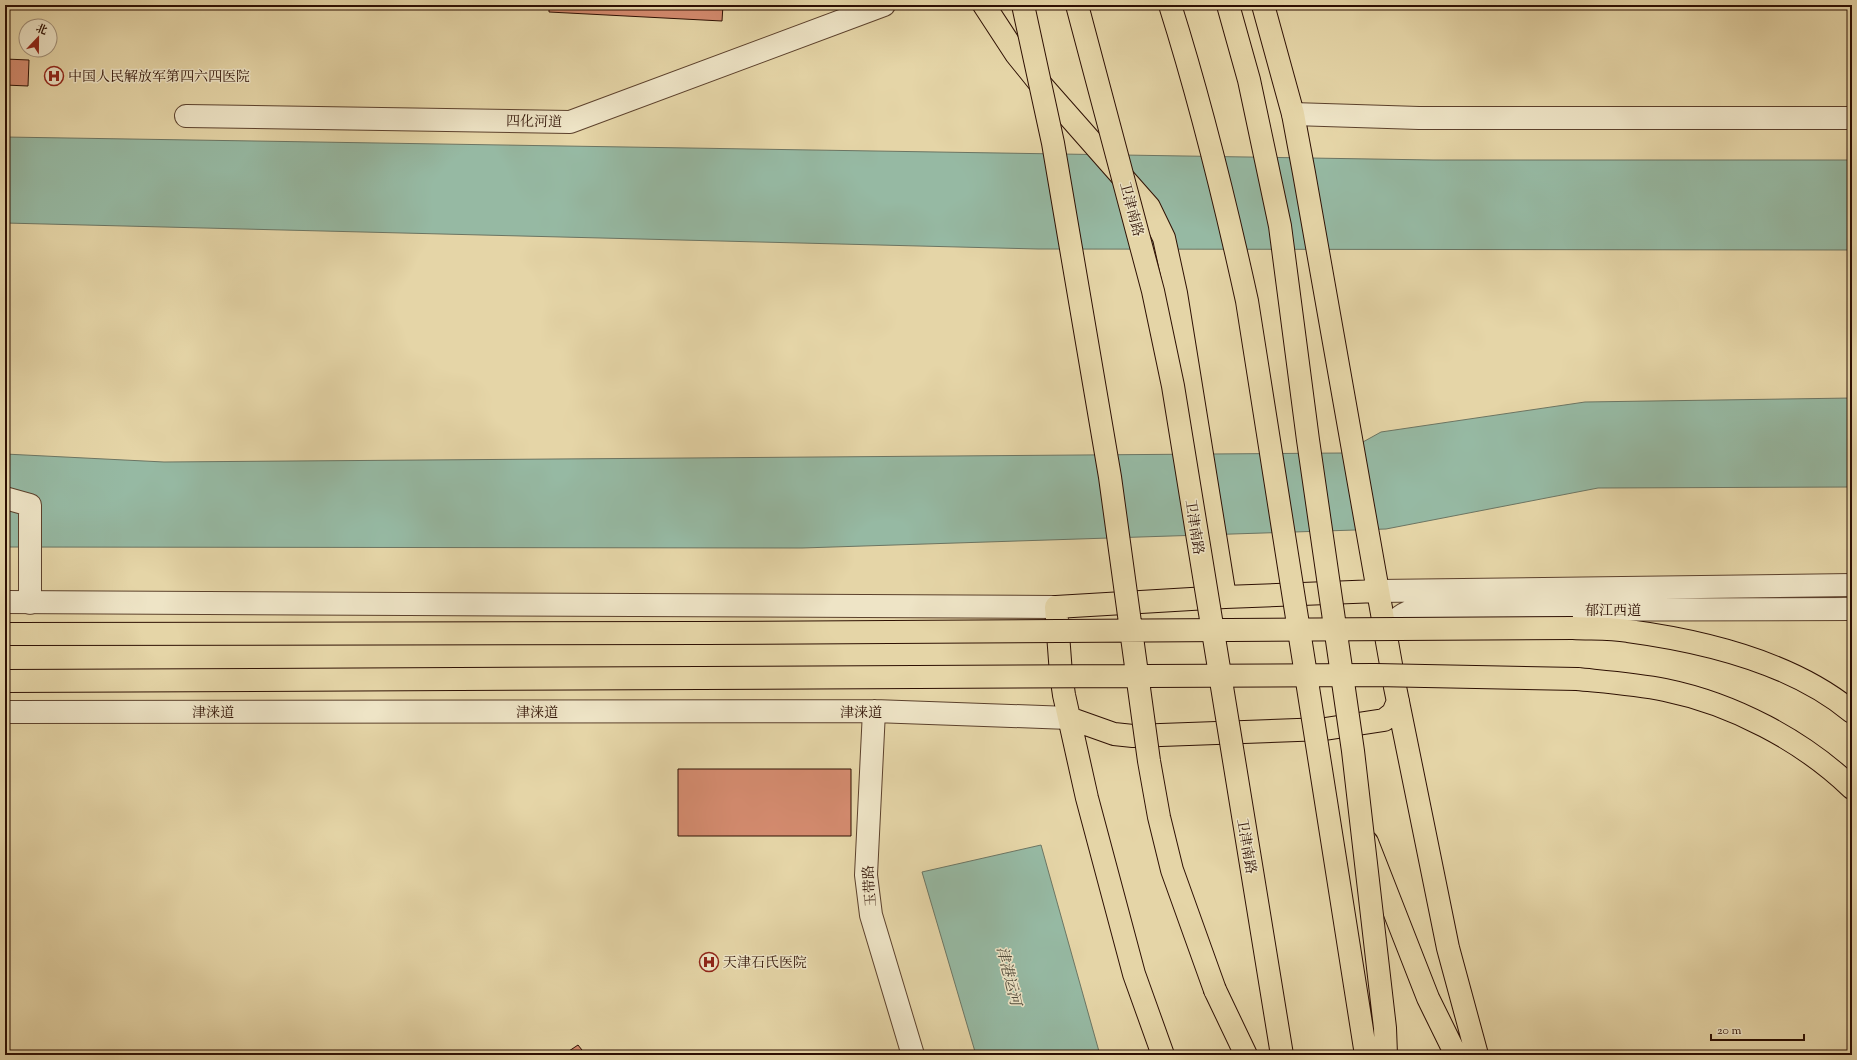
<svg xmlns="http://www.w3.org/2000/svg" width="1857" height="1060" font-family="'Sorts Mill Goudy','Noto Serif SC',serif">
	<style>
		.water { fill: #96b9a3; stroke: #6c7563 }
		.building { fill: #d48b6f; stroke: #2e1003 }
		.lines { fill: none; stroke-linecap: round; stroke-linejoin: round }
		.minor-casing { stroke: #5c412c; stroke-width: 24 }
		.major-casing { stroke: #2e1003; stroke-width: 24 }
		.minor { stroke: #eee4c6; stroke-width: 22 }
		.major { stroke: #e5d5a7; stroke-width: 22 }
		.major-bridge-casing { stroke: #2e1003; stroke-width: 24; stroke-linecap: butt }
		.highway-bridge-casing { stroke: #2e1003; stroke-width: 24; stroke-linecap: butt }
		.major-bridge { stroke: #e5d5a7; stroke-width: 22 }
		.highway-bridge { stroke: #e5d5a7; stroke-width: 22 }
		.labels { text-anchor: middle; stroke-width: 3; stroke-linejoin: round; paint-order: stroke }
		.poi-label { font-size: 14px; fill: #2e1003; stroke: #eee4c6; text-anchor: start }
		.street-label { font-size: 14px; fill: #2e1003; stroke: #eee4c6 }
		.water-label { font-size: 15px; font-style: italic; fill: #524b3b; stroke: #eee4c6 }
	</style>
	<rect width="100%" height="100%" fill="#e5d5a7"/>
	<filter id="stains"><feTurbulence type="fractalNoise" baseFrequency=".005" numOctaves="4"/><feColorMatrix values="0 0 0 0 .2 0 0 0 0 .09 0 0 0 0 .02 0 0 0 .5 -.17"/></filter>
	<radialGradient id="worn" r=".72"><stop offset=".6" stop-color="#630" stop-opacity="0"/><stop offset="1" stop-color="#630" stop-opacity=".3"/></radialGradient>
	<path class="water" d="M5,137L1433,160H1852V250L1038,249L5,223Z
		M1852,398V487L1598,488L1386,529L802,548L5,547V454L164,462L1343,453L1381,432L1585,402Z
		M1041,845L1100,1055H976L922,872Z"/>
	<path class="building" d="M274,5H414V8Z
		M549,5H723L722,21L549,12Z
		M5,59L29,60L28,86L5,85Z
		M678,769H851V836H678Z
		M578,1045L586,1055H563Z"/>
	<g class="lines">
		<defs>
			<path id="minor" d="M1293,114L1419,118H1852
				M186,116L570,122L884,5
				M5,498L30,505V603
				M1378,591L1852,585
				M5,602L1056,607
				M1387,636C1393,622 1398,615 1414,610L1852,609
				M874,711L866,875L871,915L913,1055
				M5,712L874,711L1069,718"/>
			<path id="major" d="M984,5L1016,54L1037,80L1149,207L1164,238L1176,293L1225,597
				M1263,5L1293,114L1304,173L1395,687L1448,948L1477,1055
				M1573,628C1591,629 1610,628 1628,631C1703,641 1793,663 1852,712
				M1577,679C1607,682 1636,684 1665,690C1733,704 1802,740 1852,788
				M1069,718L1114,734L1133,736L1325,729L1384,720L1393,713L1398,701
				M1367,842L1428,998L1456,1055
				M1215,990L1246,1055
				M1163,1055L1134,974L1087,798L1064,695L1061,674L1056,607L1225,597L1378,591"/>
		</defs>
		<use href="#minor" class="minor-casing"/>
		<use href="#major" class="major-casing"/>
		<use href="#minor" class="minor"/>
		<use href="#major" class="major"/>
		<defs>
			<path id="major-bridge" d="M1023,5L1053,143L1110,477L1149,761L1159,817L1172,870L1215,990
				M5,634L705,633L1573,628
				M5,681L1375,675L1577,679"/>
			<path id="highway-bridge" d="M1077,5L1153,291L1173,386L1282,1055
				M1170,5C1201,103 1225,201 1247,301L1366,1055
				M1228,5L1249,80L1280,226L1308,440L1353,751L1385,1028L1386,1055"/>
		</defs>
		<use href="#major-bridge" class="major-bridge-casing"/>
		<use href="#highway-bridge" class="highway-bridge-casing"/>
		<use href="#major-bridge" class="major-bridge"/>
		<use href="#highway-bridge" class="highway-bridge"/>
	</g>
	<defs>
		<symbol id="hospital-ring" viewBox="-11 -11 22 22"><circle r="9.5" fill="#eee4c6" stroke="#8f2418" stroke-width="1.5"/><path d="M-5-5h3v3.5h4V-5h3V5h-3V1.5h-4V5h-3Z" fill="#8f2418"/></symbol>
	</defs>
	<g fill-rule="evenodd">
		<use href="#hospital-ring" x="43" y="65" width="22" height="22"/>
		<use href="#hospital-ring" x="698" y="951" width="22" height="22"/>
	</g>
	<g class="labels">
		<g class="poi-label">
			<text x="68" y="81">中国人民解放军第四六四医院</text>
			<text x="723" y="967">天津石氏医院</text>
		</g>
		<g class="street-label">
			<text transform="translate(534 121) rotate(1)" y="5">四化河道</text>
			<text transform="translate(1132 209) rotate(75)" y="5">卫津南路</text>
			<text transform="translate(1195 527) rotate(81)" y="5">卫津南路</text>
			<text x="1613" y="615">郁江西道</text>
			<text x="213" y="717">津涞道</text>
			<text x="537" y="717">津涞道</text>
			<text x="861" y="717">津涞道</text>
			<text transform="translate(1247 846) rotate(80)" y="5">卫津南路</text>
			<text transform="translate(869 886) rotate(-94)" y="5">玉带路</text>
		</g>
		<g class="water-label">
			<text transform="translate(1009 976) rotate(76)" y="5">津港运河</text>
		</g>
	</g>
	<rect width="1857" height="1060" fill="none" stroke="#e5d5a7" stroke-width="20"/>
	<rect x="6" y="6" width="1845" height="1048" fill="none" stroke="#2e1003" stroke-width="2"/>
	<rect x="10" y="10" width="1837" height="1040" fill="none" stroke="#2e1003"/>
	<g transform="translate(38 38) rotate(22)"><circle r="19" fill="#eee4c6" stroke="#a18f78"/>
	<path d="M0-3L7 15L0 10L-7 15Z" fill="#8f2418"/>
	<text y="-6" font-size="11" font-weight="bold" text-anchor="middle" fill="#2e1003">北</text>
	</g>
	<path d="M1711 1034v6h93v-6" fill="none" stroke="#2e1003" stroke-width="2"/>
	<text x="1717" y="1034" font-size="12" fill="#2e1003" stroke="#eee4c6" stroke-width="3" paint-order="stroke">20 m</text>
	<rect width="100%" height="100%" filter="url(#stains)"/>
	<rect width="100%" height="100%" fill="url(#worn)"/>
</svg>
